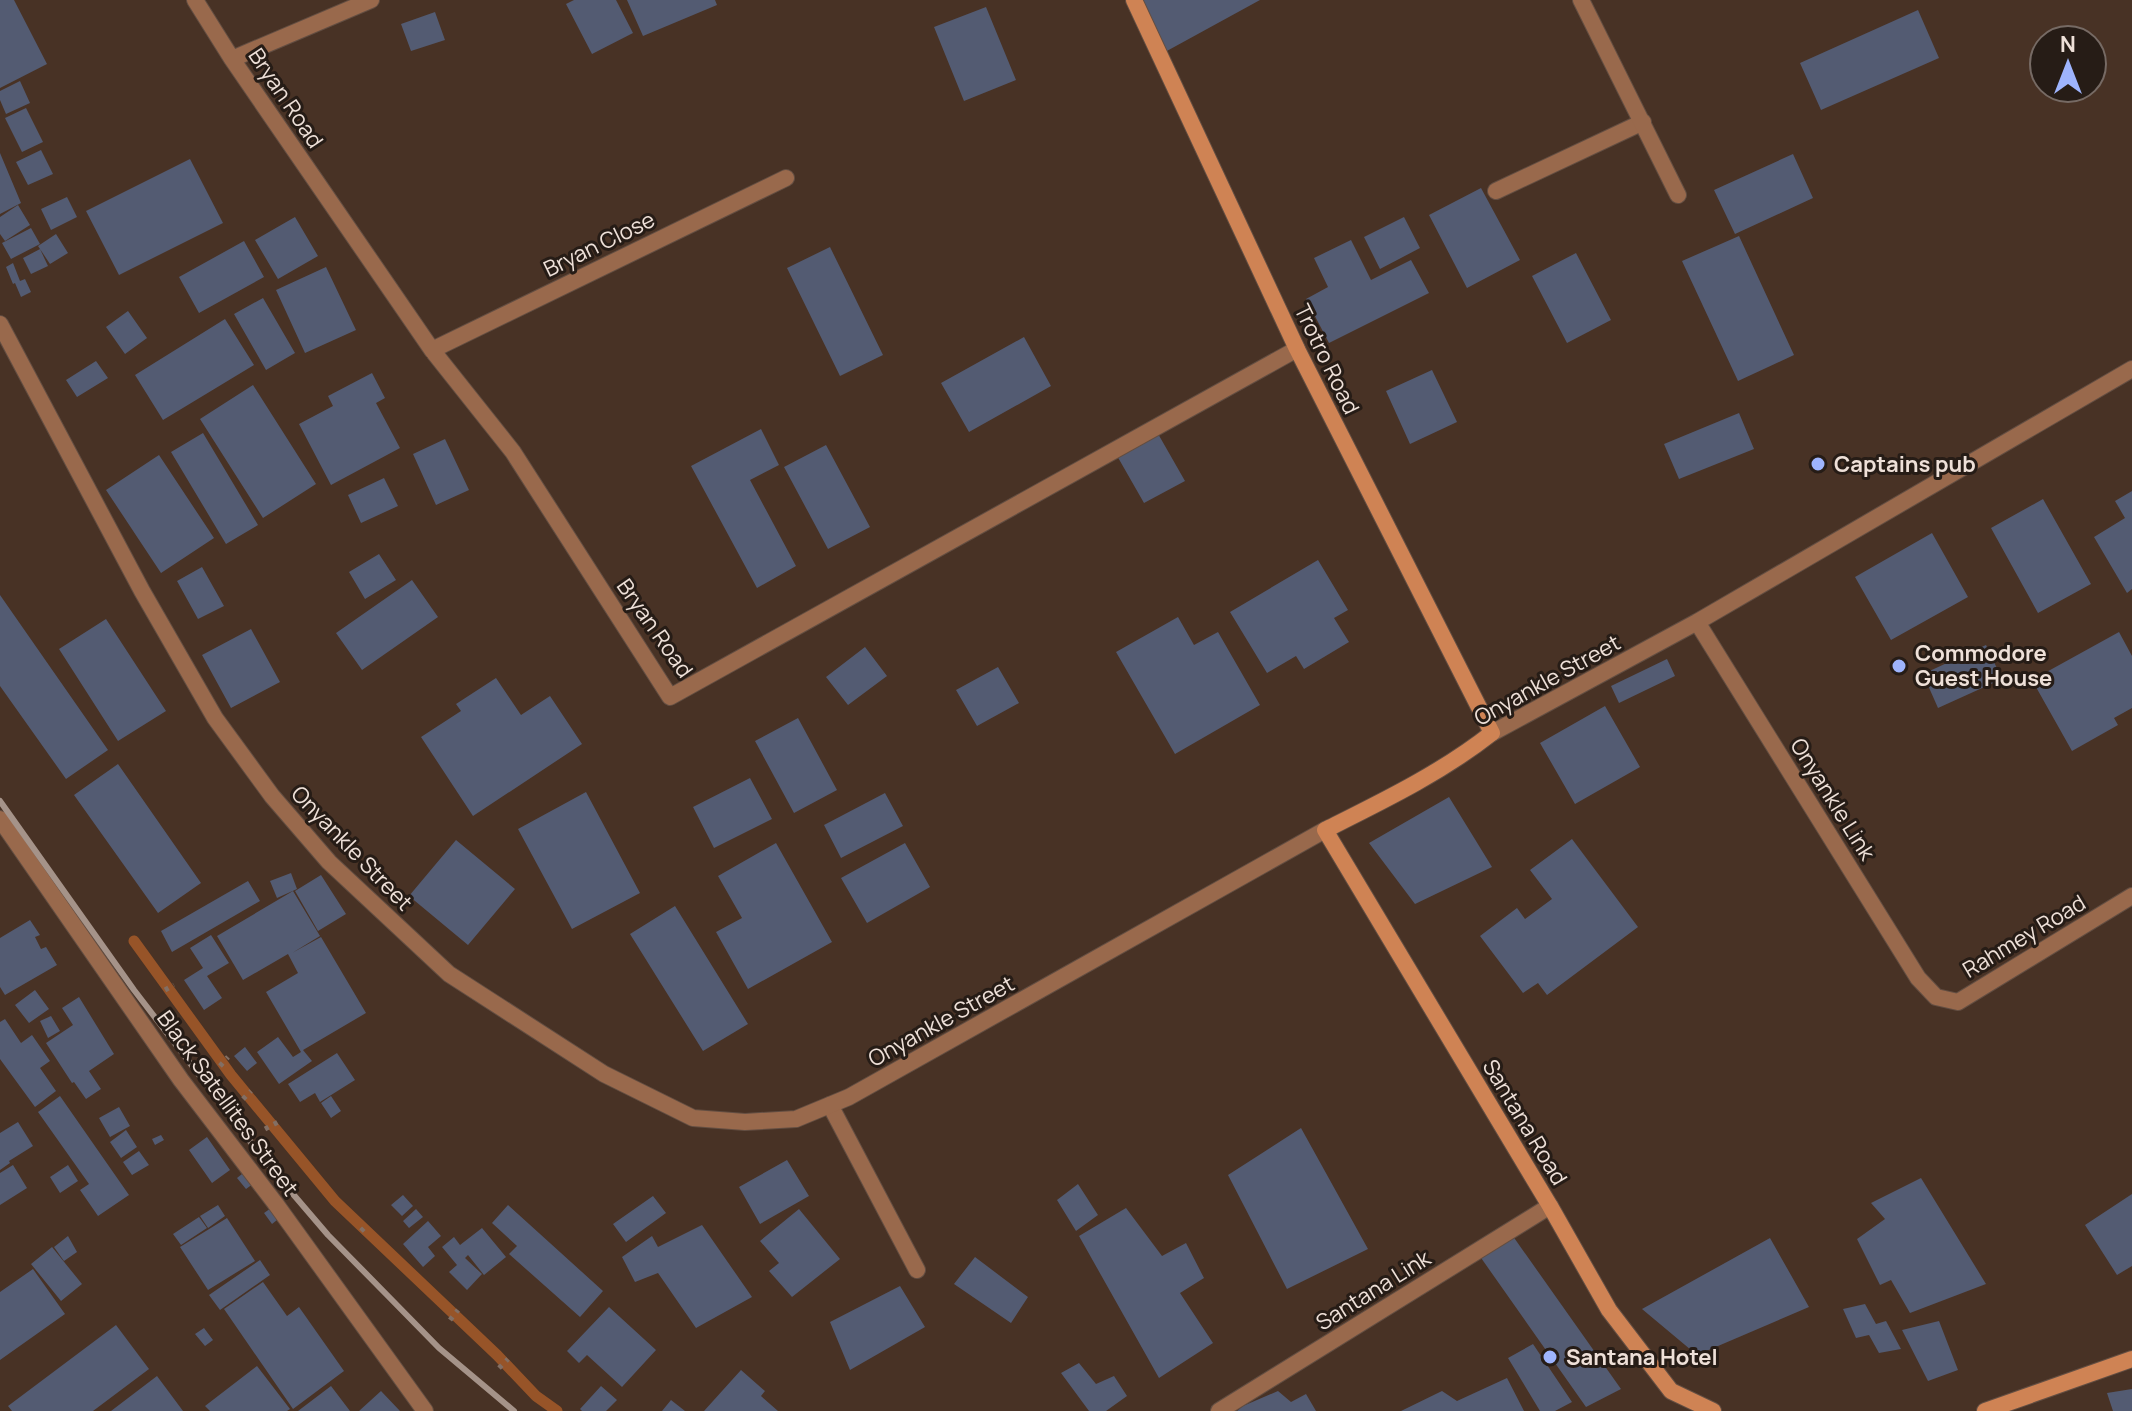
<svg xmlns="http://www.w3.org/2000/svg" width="2132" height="1411" font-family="Manrope,sans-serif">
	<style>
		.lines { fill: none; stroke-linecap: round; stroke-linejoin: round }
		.stream { stroke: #975428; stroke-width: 11 }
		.building { fill: #535b72 }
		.lane-casing { stroke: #634e42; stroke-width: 18 }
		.street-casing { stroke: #634e42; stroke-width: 18 }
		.secondary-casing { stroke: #634e42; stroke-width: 18 }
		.path { stroke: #836f64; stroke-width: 5; stroke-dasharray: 4 6; stroke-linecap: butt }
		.lane { stroke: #99694c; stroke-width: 16 }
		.street { stroke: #99694c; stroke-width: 16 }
		.secondary { stroke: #cf8354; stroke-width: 16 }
		.rail { stroke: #a59389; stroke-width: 6 }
		.poi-dot { fill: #9eb4fd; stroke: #261c16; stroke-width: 3 }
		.labels { text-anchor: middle; stroke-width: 6; stroke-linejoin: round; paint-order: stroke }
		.street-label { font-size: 22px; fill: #eee0d8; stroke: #261c16 }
		.poi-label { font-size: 22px; font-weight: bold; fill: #eee0d8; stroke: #261c16; text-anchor: start }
	</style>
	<rect width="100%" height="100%" fill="#483225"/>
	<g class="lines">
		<path class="stream" d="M134,941L231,1075L335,1201L497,1355L536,1396L557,1411"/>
	</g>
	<path class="building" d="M0,0H14L47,64L0,88Z
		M574,0H616L633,33L592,54L566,4Z
		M627,0H715L717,5L643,36Z
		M1140,0H1260L1165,52Z
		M986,7L1016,80L964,101L934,27Z
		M1918,10L1939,58L1821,110L1800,63Z
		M435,12L445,40L411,51L401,24Z
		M20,81L30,103L6,114L0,100V91Z
		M26,108L43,142L22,152L5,118Z
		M41,150L53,174L28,185L16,162Z
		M0,153L21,203L0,214Z
		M1793,154L1813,198L1735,234L1714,190Z
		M190,159L223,223L119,275L86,211Z
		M1481,188L1520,260L1467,288L1429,215Z
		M67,197L77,217L51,230L41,209Z
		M18,205L30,225L5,241L0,234V217Z
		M295,217L318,256L278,279L255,240Z
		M1404,217L1420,248L1380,269L1364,237Z
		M31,228L40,244L11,259L2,243Z
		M56,234L68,253L50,264L38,246Z
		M1739,236L1794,355L1738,381L1682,261Z
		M1351,240L1371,280L1411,260L1429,293L1329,343L1306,299L1328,287L1314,258Z
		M244,241L264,277L199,313L179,277Z
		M830,247L883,355L840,376L787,268Z
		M40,249L48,266L31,274L23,258Z
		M1576,253L1611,320L1567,343L1532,276Z
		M13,263L20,281L25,279L31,292L21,297L15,283L13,284L6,267Z
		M326,267L356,330L305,353L276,290Z
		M263,298L295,353L266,370L234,314Z
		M128,311L147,338L125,354L106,327Z
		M225,319L254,365L163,420L135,375Z
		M1024,337L1051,386L969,432L941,383Z
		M96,361L108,378L77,397L66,380Z
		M1432,370L1457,422L1410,444L1386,391Z
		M372,373L385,398L376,403L400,448L331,485L299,424L333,406L328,396Z
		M253,385L316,484L263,518L200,419Z
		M1739,413L1754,449L1679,479L1664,444Z
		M761,429L779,465L750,480L796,566L757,588L691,466Z
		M1157,432L1185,481L1144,503L1116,454Z
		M203,433L258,525L226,544L171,452Z
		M445,439L469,490L436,505L413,454Z
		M826,445L870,527L828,549L784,467Z
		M159,455L214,538L161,573L106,490Z
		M384,478L398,506L361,523L348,495Z
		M2132,491V589L2127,593L2094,537L2125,518L2115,501Z
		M2043,499L2091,584L2038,613L1991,528Z
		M1932,533L1968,597L1891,640L1855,577Z
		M379,554L396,580L365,599L349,572Z
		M1318,560L1348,610L1334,618L1349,642L1304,669L1296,656L1267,673L1230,612Z
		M202,567L224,606L198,619L177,581Z
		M412,580L438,617L362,670L336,633Z
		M0,595L108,750L66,779L0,686Z
		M1178,617L1194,645L1218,632L1260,705L1175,754L1116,652Z
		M106,619L166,711L118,741L59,649Z
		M251,629L280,682L231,708L202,655Z
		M2119,632L2132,656V708L2114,718L2118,725L2072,751L2032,680Z
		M1986,645L2002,679L1938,708L1923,674Z
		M865,647L887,676L848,705L826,677Z
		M1667,659L1675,676L1619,703L1611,686Z
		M998,667L1019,703L977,726L956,690Z
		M496,678L521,715L550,696L582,744L473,816L421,737L461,711L456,704Z
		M1605,706L1640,767L1575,804L1540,743Z
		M798,718L837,790L794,813L755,741Z
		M118,764L201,883L158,913L74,795Z
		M750,778L772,819L714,848L693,807Z
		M586,792L640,893L572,929L518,829Z
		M885,793L903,826L841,858L824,825Z
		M1449,797L1492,867L1415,904L1369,843Z
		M1572,839L1638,927L1547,995L1538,983L1523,993L1480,936L1517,908L1525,919L1552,899L1530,870Z
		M456,840L515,889L468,945L409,896Z
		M776,843L832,942L748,989L716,932L742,918L718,876Z
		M905,843L930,887L867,923L841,878Z
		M291,873L297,889L277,898L270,881Z
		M321,875L346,914L318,931L295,891Z
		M248,881L260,901L172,952L161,931Z
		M293,891L320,936L292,953L321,937L366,1013L303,1050L312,1061L279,1084L257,1052L278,1037L293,1057L301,1052L266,992L298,973L288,954L243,980L217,936Z
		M675,906L748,1024L703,1051L630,934Z
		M30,920L40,935L35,937L41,949L46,947L57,965L5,995L0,987V938Z
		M211,935L229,963L207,976L222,998L204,1010L184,980L203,968L190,948Z
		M35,990L49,1009L29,1023L15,1005Z
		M79,997L114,1054L89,1071L101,1089L86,1099L74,1082L72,1083L46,1043L73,1025L62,1008Z
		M51,1016L60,1031L48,1038L40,1021Z
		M5,1019L21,1043L32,1035L50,1061L40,1068L56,1091L35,1107L0,1059V1022Z
		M245,1047L257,1063L247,1071L234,1056Z
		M337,1053L355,1080L320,1102L315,1093L300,1102L288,1084Z
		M60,1096L129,1195L98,1216L80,1190L89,1184L38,1112Z
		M331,1096L341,1111L331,1118L321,1103Z
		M119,1107L130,1126L110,1137L99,1118Z
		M18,1122L33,1146L9,1161L10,1163L0,1170V1133Z
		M1301,1128L1368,1249L1287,1289L1228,1175Z
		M126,1130L137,1147L121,1158L110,1142Z
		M161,1135L164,1140L155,1145L152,1139Z
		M207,1137L230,1170L212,1183L189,1150Z
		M139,1151L149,1165L132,1175L123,1162Z
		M787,1160L809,1196L760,1224L739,1187Z
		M13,1165L27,1188L0,1205V1173Z
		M68,1165L78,1181L60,1193L50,1177Z
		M247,1170L257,1181L246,1189L237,1178Z
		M1921,1178L1986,1284L1910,1313L1891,1280L1880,1285L1857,1239L1885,1219L1871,1203Z
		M1078,1184L1098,1215L1076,1231L1057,1200Z
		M2132,1194V1266L2117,1275L2085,1225Z
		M403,1195L413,1206L402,1216L391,1205Z
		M653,1196L666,1213L626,1242L613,1224Z
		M218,1205L225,1216L208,1228L200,1216Z
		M508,1205L603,1291L580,1317L509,1254L517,1246L492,1223Z
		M274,1206L282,1216L272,1224L264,1213Z
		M1126,1208L1162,1256L1186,1243L1204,1278L1180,1293L1213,1343L1159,1378L1079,1236Z
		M416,1209L423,1217L409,1228L403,1221Z
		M799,1209L840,1259L792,1297L769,1271L779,1263L760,1241Z
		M199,1217L207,1228L181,1245L173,1234Z
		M227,1218L255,1261L208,1290L180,1247Z
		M428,1221L441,1236L428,1247L435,1256L423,1267L403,1244Z
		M702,1225L752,1297L696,1328L658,1273L635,1282L622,1257L652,1236L658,1247Z
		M482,1228L506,1257L484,1275L468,1255L465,1258L482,1274L467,1290L449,1272L457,1265L442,1247L454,1237L460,1245Z
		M1510,1232L1621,1389L1586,1407L1479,1255Z
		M68,1236L77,1252L64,1261L54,1247Z
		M1770,1238L1809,1307L1697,1355L1642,1309Z
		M52,1247L82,1284L61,1301L31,1264Z
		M975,1257L1028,1297L1011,1323L954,1284Z
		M260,1260L270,1275L220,1310L209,1295Z
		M33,1269L65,1314L0,1360V1292Z
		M263,1282L287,1316L299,1307L344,1371L293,1409L224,1309Z
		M900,1286L925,1327L850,1370L830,1322Z
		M1865,1304L1876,1324L1886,1321L1901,1349L1879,1353L1869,1335L1856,1338L1843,1309Z
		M609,1307L656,1350L622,1387L587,1355L579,1363L567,1351Z
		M1939,1321L1958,1370L1928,1381L1902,1330Z
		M116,1325L149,1369L93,1411H12L8,1406Z
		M204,1328L213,1340L205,1346L195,1334Z
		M1533,1344L1572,1402L1555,1411H1540L1508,1358Z
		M1079,1363L1096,1384L1114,1376L1127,1396L1106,1411H1089L1061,1373Z
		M257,1366L290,1409L287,1411H210L205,1406Z
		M741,1370L765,1391L761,1396L778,1411H704Z
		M157,1376L183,1411H111Z
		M1507,1378L1524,1411H1401L1442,1391L1457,1401Z
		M331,1386L350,1411H298Z
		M601,1386L617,1400L606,1411H582L580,1409Z
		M2132,1389V1411H2113L2107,1393Z
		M381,1391L400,1411H359Z
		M1278,1391L1291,1402L1306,1394L1316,1411H1237L1243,1406Z
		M671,1400L685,1411H662Z"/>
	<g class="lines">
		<defs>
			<path id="lane" d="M1496,191L1643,122
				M830,1105L917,1270"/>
			<path id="street" d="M195,0L232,59L432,350L513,452L670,697L1297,349
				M1581,0L1678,195
				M232,59L371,0
				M0,324L142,591L215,718L272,796L329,862L449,974L604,1074L693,1118L745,1122L796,1119L849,1097L1325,830
				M432,350L786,178
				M1697,622L1918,978L1936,997L1958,1002L2132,896
				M1492,733L1697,622L2132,369
				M0,819L181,1080L275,1203L425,1411
				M1219,1411L1550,1206"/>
			<path id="secondary" d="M1134,0L1297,349L1492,733C1441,773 1383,801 1325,830L1550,1206L1609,1310L1671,1391L1713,1411
				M1985,1411L2132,1359"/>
		</defs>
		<use href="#lane" class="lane-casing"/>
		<use href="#street" class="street-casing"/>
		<use href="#secondary" class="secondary-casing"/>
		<path class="path" d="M165,990L174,985
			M220,1066L228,1057
			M243,1099L251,1091
			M265,1129L278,1122
			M361,1231L368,1224
			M450,1320L458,1310
			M499,1368L508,1359"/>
		<use href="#lane" class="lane"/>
		<use href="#street" class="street"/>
		<use href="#secondary" class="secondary"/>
		<path class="rail" d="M0,801L134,990L269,1166L328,1235L389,1297L439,1348L514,1411"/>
	</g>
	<g class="poi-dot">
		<circle cx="1818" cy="464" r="8"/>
		<circle cx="1899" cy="666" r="8"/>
		<circle cx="1550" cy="1357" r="8"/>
	</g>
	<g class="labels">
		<g class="street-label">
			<text transform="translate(286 98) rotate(56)" y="8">Bryan Road</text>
			<text transform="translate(599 244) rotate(-26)" y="8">Bryan Close</text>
			<text transform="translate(1327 359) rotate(64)" y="8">Trotro Road</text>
			<text transform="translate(655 628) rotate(55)" y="8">Bryan Road</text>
			<text transform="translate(1547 680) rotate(-29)" y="8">Onyankle Street</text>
			<text transform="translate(1833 799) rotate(58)" y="8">Onyankle Link</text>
			<text transform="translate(352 848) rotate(46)" y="8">Onyankle Street</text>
			<text transform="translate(2024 936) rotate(-31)" y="8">Rahmey Road</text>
			<text transform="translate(941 1021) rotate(-29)" y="8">Onyankle Street</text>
			<text transform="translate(228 1103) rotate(54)" y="8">Black Satellites Street</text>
			<text transform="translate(1525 1122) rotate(59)" y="8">Santana Road</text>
			<text transform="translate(1373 1290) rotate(-32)" y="8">Santana Link</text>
		</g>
		<g class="poi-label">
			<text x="1834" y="472">Captains pub</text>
			<text x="1915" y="661">Commodore<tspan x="1915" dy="25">Guest House</tspan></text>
			<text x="1566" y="1365">Santana Hotel</text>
		</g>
	</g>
	<g transform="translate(2068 64)"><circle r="38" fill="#261c16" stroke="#766a64" stroke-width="2"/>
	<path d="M0-6L14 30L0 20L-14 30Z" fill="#9eb4fd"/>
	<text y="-12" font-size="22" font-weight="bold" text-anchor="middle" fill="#eee0d8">N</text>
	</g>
</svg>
